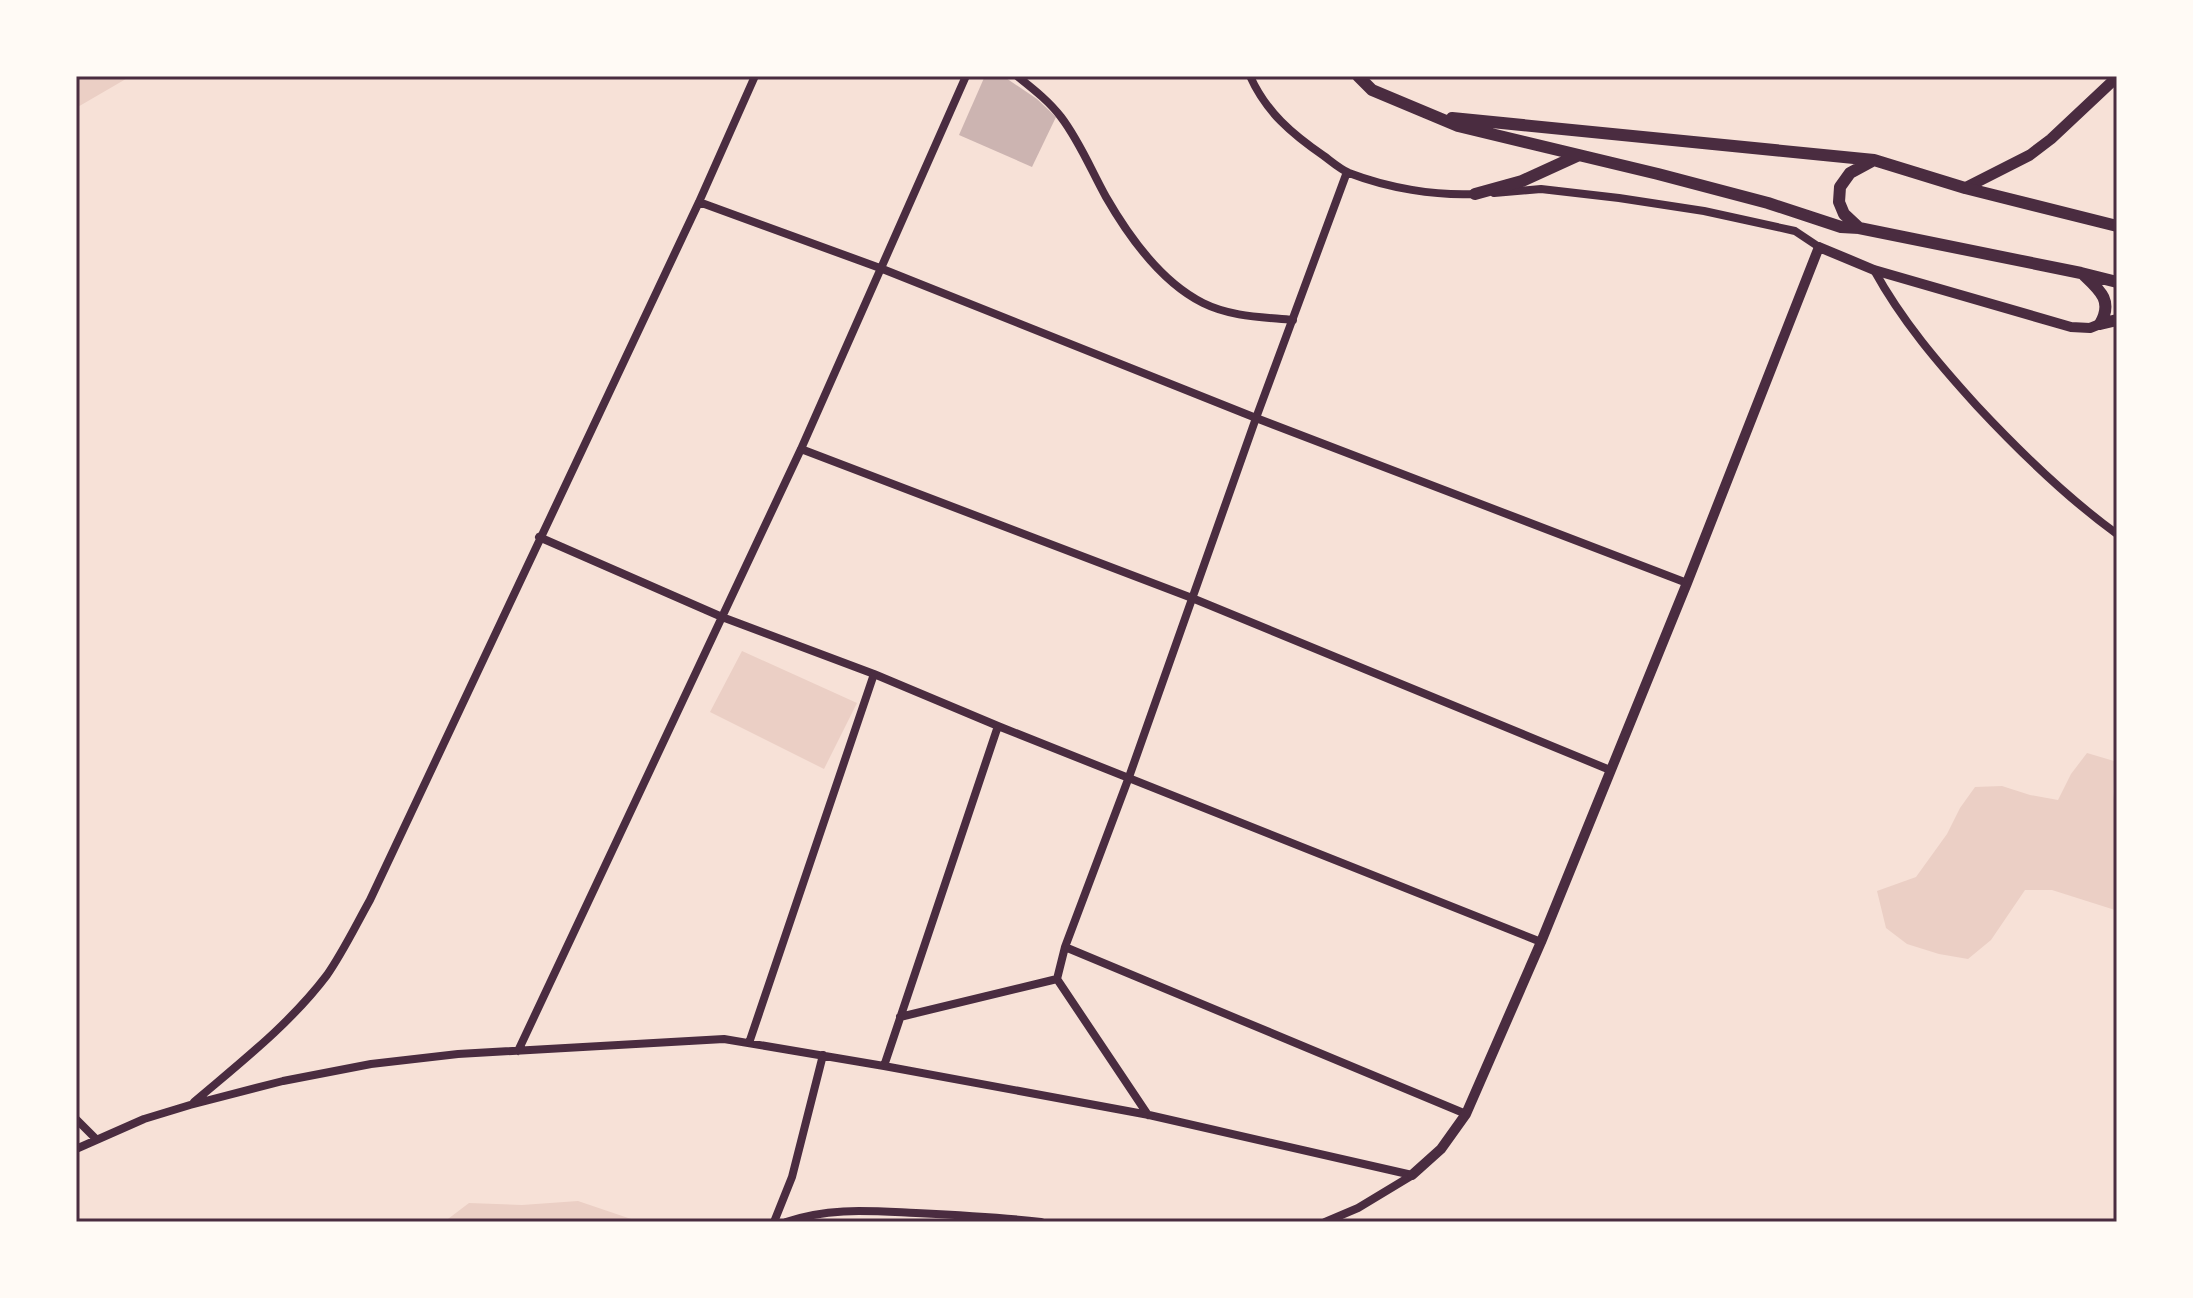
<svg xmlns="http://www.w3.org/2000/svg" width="2193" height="1298" font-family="'Work Sans',sans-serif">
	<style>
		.green { fill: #ebcfc5 }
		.building { fill: #ccb4b1 }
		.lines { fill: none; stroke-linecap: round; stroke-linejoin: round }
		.minor { stroke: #4a2c40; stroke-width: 8 }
		.tertiary { stroke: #4a2c40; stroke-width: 10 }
		.secondary { stroke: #4a2c40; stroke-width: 11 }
		.primary { stroke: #4a2c40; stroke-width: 12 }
		.neatline { fill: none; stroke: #4a2c40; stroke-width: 3 }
	</style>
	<rect width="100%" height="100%" fill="#f7e1d7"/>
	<path class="green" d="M76,76H131L76,108Z
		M742,651L857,703L824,769L710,712Z
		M2087,753L2114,761L2113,792L2117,825V909L2115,910L2052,890H2025L1991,940L1968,959L1939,954L1907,944L1886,928L1877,891L1916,877L1947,834L1960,808L1975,787L2002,786L2030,795L2058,800L2071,774Z
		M578,1201L640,1222H444L469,1203L522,1205Z"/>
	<path class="building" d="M987,76H1003L1037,99L1056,117L1032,167L959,135L984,78Z"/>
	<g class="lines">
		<path class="minor" d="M1017,76C1032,88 1049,101 1061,117C1080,142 1091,170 1106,197C1129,237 1161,282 1203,303C1231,317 1263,317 1293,320
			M1250,76C1266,112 1292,134 1324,156C1332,162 1340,169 1349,173C1388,188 1435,196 1476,194
			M1494,193L1541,189L1619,198L1704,211L1795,231L1819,247
			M699,202L880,268L1256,418L1687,583
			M1874,270C1902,321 1938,363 1977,406C2020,452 2066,497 2117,534
			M801,449L1192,598L1610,770
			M539,537L722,617L874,674L998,726L1541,942
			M1065,947L1466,1114
			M1057,979L1065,947L1129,777L1256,418L1347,172
			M1057,979L1148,1115
			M900,1017L1057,979
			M749,1043L874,674
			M518,1051L801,449L966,76
			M884,1066L998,726
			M194,1102C241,1062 290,1024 327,975C343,952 356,925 370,900L699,202L755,76
			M76,1119L96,1139
			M76,1149L144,1119L190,1105L283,1081L371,1064L458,1054L724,1039L884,1066L1149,1115L1412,1175
			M774,1222L792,1177L823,1055
			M786,1222C830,1207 870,1211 916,1213C958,1215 999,1217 1041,1222
			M1325,1222L1358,1208L1411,1176"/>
		<path class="tertiary" d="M1412,1175L1441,1149L1466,1114L1541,942L1687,583L1819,247L1874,270L2071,327L2090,328L2100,324"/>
		<path class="secondary" d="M1965,188L2030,155L2051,139L2117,77"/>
		<path class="primary" d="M1358,76L1372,90L1458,126L1658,174L1768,203L1841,227L1859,228L2081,273L2117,282
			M1452,118L1874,160L1965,188L2117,226
			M1475,194L1522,181L1579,155
			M1859,228L1844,214L1839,202L1840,187L1850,173L1874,160
			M2085,276C2101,291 2113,302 2100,324
			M2100,324L2117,320"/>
	</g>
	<rect width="2193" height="1298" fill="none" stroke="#fffaf5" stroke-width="156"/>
	<rect x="78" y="78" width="2037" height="1142" class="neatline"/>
</svg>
